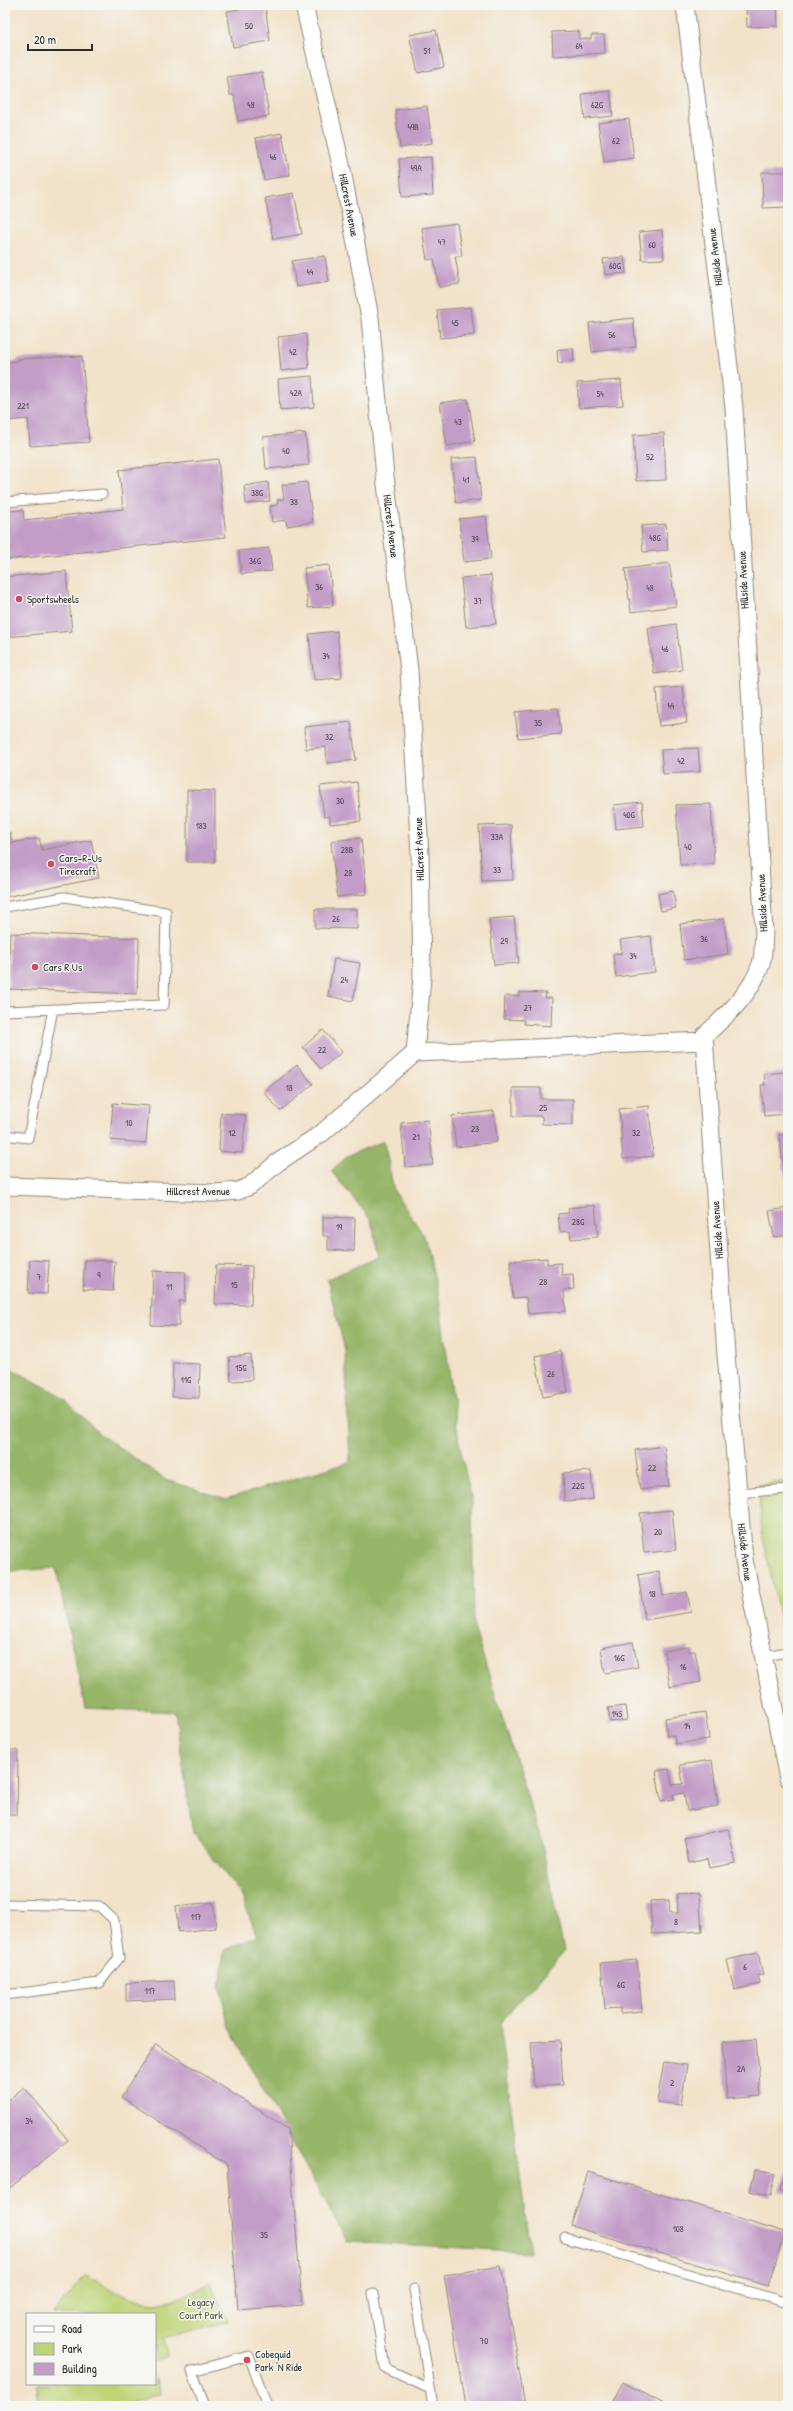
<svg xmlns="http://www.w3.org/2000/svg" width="793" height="2411" font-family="'Patrick Hand',sans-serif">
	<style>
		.green { fill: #bed377; stroke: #747f51 }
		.forest { fill: #96b568; stroke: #60704a }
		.building { fill: #c29dc8 }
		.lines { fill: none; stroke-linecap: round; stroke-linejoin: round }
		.lane-casing { stroke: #8e867a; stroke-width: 11 }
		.street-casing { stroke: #8e867a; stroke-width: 19 }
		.lane { stroke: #fff; stroke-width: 9 }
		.street { stroke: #fff; stroke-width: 17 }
		.poi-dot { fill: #d1495b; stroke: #f6f6f2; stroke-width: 1.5 }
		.labels { text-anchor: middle; stroke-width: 3; stroke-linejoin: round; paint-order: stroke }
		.number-label { font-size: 9px; fill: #514852 }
		.street-label { font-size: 11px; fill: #2b2b2b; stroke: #f6f6f2 }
		.poi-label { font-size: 11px; fill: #2b2b2b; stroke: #f6f6f2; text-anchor: start }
		.park-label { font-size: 11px; fill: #50553e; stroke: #f6f6f2 }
	</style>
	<rect width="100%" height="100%" fill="#f6f6f2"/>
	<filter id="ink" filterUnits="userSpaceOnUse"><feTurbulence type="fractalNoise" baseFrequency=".025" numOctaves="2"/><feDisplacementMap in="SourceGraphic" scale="8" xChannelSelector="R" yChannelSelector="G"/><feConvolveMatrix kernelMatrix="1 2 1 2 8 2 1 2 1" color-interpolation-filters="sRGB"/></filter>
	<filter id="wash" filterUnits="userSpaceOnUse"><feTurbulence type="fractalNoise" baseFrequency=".012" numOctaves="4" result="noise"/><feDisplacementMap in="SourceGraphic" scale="16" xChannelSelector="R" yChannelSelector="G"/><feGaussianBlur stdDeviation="0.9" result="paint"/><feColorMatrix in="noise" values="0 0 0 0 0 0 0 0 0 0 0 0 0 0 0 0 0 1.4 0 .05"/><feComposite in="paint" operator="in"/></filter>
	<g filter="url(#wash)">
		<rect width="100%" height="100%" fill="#f2e2c9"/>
		<path class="green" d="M788,1481V1658L762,1532L758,1485Z
			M86,2275C113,2290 139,2310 172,2300C185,2297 199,2288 211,2282L228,2321L163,2338L168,2357L155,2361V2314H52Z
			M155,2376L161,2394L120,2406H39L37,2384H155Z"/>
		<path class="forest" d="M384,1141L394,1191L424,1236L438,1292L459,1442L472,1503L474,1628L541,1840L564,1951L500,2023L530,2252L347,2241L229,2028L220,1987L224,1951L257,1936L241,1894L193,1833L175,1712L85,1708L56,1568L5,1572V1543L10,1539L5,1446V1365L61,1396L101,1435L166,1480L226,1499L350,1462L345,1350L327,1279L379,1257L371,1220L331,1171L349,1155Z"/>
		<g id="blocks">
			<path class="building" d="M265,5L270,41L233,47L227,11Z
				M746,5H777L778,26L747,27Z
				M436,30L444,67L418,73L409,35Z
				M579,31V39H591V35H604L605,53L553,56L552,32Z
				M262,72L269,116L238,121L234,95H230L227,77Z
				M610,91L613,116L585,119L582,94Z
				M427,106L432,143L400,148L395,110Z
				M629,119L634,158L604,162L598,123Z
				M282,133L290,175L264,180L256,138Z
				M431,157L433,195L402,197L399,159Z
				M762,172H788V207L763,208Z
				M294,193L302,234L273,239L265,198Z
				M457,223L462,256H455L460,284L439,287L434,259L427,260L422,228Z
				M662,230L664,259L642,260L639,232Z
				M325,256L329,282L296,287L292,261Z
				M624,257L626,273L605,275L603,259Z
				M471,307L474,335L440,338L437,310Z
				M633,318L636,347L592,352L589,323Z
				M306,334L309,368L281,371L278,337Z
				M573,348L574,361L558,363L557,350Z
				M82,356L89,442L30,446L28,419L5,421V362L18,361L17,359Z
				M312,376L314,407L280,410L278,379Z
				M621,380L623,405L579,408L577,383Z
				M468,399L475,441L447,446L440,403Z
				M305,433L309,465L266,469L263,437Z
				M664,433L666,480L636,481L633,435Z
				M477,457L481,500L456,503L451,459Z
				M218,459L226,537L5,560V511L23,510L24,520L123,509L119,470Z
				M268,482L270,501L246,504L244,486Z
				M307,482L313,522L287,526L286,520L272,522L270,506L278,505L277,500L284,499L282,485Z
				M486,516L491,559L464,562L459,519Z
				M666,524L668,550L643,552L641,526Z
				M269,548L272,571L241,574L239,551Z
				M669,563L676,606L631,612L625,569Z
				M329,565L333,606L308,608L304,568Z
				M66,571L72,631L5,637V577Z
				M491,575L496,624L466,627L461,578Z
				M676,624L682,670L654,674L648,628Z
				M337,631L342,678L314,680L309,634Z
				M683,687L687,723L659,726L656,689Z
				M558,708L561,734L518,738L515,712Z
				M351,722L356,760L327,763L326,747L306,749L304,727Z
				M698,748L700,772L663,774L661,750Z
				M357,782L361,821L330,824V816L324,817L320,786Z
				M187,790L215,791V862H187Z
				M642,802L644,826L616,829L614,805Z
				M711,804L714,864L680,865L676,805Z
				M511,825L513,880L482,881L479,826Z
				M10,833L12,843L39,838L42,850L91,840L99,878L5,897V834Z
				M361,838L367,894L337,897L331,841Z
				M673,891L676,908L661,911L658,894Z
				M315,909H357V929L315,928Z
				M514,917L519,963L494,965L489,919Z
				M724,919L728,954L684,960L680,924Z
				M10,933L139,938L137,994L8,989Z
				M651,936L655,972L616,977L613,954L622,953L620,940Z
				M334,959L360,963L353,1001L328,996Z
				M519,992L546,993L545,998H552L551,1026L524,1024V1020L504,1019L505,996H519Z
				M323,1030L342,1052L321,1069L303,1047Z
				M297,1065L313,1084L280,1111L264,1092Z
				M786,1072L788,1114L764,1116L761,1085H765L764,1074Z
				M513,1088H541V1099H573V1125L542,1124V1116H513Z
				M113,1103L149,1106L146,1143L110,1140Z
				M649,1106L653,1156L623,1159L619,1109Z
				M494,1111L497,1142L456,1147L452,1116Z
				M221,1113L246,1115L242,1153L219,1151Z
				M428,1120L433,1165L405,1167L401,1123Z
				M788,1134V1176H785L779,1135Z
				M595,1205L598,1237L571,1239L570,1231L560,1232L558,1214L569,1213L568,1208Z
				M788,1208V1235L774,1237L769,1211Z
				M323,1217L355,1218L354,1251L328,1250V1236H323Z
				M547,1258V1264L561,1263L562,1275L573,1274L574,1289L564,1290L566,1311L528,1314L526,1297L513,1298L510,1261Z
				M30,1260L49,1261L47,1294L28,1293Z
				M85,1260L115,1261L113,1291L83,1289Z
				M216,1265L252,1266L251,1305L215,1304Z
				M153,1271L186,1272L185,1301H179V1326L151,1325Z
				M560,1351L568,1392L543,1397L535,1356Z
				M251,1355L252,1380L231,1381L229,1357Z
				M173,1363L200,1364L199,1398L172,1397Z
				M664,1446L669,1486L640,1490L635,1450Z
				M591,1471L593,1499L564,1501L563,1473Z
				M672,1510L676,1550L644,1553L640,1513Z
				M659,1571L663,1596L687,1592L691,1612L645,1620L638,1575Z
				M633,1642L638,1667L605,1673L601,1648Z
				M688,1647L689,1652L695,1651L701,1682L670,1687L664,1651Z
				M625,1706L627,1720L610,1722L608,1708Z
				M705,1712L709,1739L675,1744L674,1735L667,1736L665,1718Z
				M5,1750H18L17,1815H5Z
				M712,1760L718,1806L687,1811L684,1793L673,1794L674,1799L661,1801L656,1771L669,1769L672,1785L683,1784L680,1765Z
				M728,1829L736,1863L709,1868L707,1859L689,1863L684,1838Z
				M699,1893L702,1931L652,1934L650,1901L669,1900L670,1913H678L677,1894Z
				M213,1902L216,1928L178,1932L176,1906Z
				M758,1953L763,1975H758L760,1984L734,1990L727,1960Z
				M637,1960L642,2011L620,2013V2008L605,2009L601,1963Z
				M174,1981L175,1999L126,2001V1983Z
				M756,2039L761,2096L727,2099L722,2042Z
				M560,2040L563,2085L534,2087L531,2042Z
				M156,2044L288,2129L302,2305L238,2310L227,2165L121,2097Z
				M664,2062L687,2065L681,2105L657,2102Z
				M24,2087L68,2140L5,2192V2103Z
				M788,2166V2193L780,2190Z
				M755,2170L775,2174L770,2196L750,2191Z
				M588,2172L785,2232L768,2286L571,2226Z
				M501,2266L525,2406H466L444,2275Z
				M623,2382L664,2404L662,2406H610Z"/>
		</g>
	</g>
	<g filter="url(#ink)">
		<use href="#blocks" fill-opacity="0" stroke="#8e867a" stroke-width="1"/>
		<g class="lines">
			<defs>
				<path id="lane" d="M5,502L102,494
					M5,907L64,897L166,912L164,1005L5,1011
					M5,1135L28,1138L53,1009
					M739,1493L788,1489
					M763,1656L788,1652
					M5,1904L99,1906L114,1920L119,1958L99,1983L5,1995
					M565,2238L788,2303
					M414,2289L433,2406
					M373,2293L385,2368L430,2389
					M205,2406L192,2371L249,2356L267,2406"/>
				<path id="street" d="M304,5L341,165L370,318L385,476L409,670L420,854L422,978L415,1053
					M685,5L734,408L764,933C763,942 764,954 761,964C751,994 727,1015 704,1036L726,1355L744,1560L788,1778
					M5,1186L215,1193L238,1191L250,1186L277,1163L322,1133L415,1053L704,1041"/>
			</defs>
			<use href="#lane" class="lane-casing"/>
			<use href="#street" class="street-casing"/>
			<use href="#lane" class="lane"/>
			<use href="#street" class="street"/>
		</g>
	</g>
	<g class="poi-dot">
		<circle cx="19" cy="599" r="4"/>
		<circle cx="51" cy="864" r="4"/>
		<circle cx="35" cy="967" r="4"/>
		<circle cx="247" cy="2360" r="4"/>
	</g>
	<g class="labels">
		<g class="number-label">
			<text x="249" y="29">50</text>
			<text x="579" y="49">64</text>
			<text x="427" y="54">51</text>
			<text x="251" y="108">48</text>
			<text x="597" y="108">62G</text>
			<text x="413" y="130">49B</text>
			<text x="616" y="144">62</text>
			<text x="273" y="160">46</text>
			<text x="416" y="171">49A</text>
			<text x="442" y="245">47</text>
			<text x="652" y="248">60</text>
			<text x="615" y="269">60G</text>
			<text x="310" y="275">44</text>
			<text x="455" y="326">45</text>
			<text x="612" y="338">56</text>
			<text x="293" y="355">42</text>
			<text x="296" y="396">42A</text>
			<text x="600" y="397">54</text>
			<text x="23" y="409">221</text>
			<text x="458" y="425">43</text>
			<text x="286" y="454">40</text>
			<text x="650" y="460">52</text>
			<text x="466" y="483">41</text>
			<text x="257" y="496">38G</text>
			<text x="294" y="505">38</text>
			<text x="655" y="541">48G</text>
			<text x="475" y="542">39</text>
			<text x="255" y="564">36G</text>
			<text x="319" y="590">36</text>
			<text x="650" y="591">48</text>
			<text x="478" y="604">37</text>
			<text x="665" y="652">46</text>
			<text x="326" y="659">34</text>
			<text x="671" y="709">44</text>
			<text x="538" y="726">35</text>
			<text x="329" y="740">32</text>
			<text x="681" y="764">42</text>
			<text x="340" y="804">30</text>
			<text x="629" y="818">40G</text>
			<text x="201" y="829">183</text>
			<text x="497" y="840">33A</text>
			<text x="688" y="850">40</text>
			<text x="347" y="853">28B</text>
			<text x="497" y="873">33</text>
			<text x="348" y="876">28</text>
			<text x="336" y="922">26</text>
			<text x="704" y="942">36</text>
			<text x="504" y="944">29</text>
			<text x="633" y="959">34</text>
			<text x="344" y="983">24</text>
			<text x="528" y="1011">27</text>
			<text x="322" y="1053">22</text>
			<text x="289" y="1091">18</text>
			<text x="543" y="1111">25</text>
			<text x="129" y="1126">10</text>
			<text x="475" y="1132">23</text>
			<text x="232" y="1136">12</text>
			<text x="636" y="1136">32</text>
			<text x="416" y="1140">21</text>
			<text x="578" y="1225">28G</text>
			<text x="339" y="1230">19</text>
			<text x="99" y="1278">9</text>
			<text x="39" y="1280">7</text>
			<text x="543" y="1285">28</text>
			<text x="234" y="1288">15</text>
			<text x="169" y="1290">11</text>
			<text x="241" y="1371">15G</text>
			<text x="551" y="1377">26</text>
			<text x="186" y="1383">11G</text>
			<text x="652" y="1471">22</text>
			<text x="578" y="1489">22G</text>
			<text x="658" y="1535">20</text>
			<text x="652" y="1597">18</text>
			<text x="619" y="1661">16G</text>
			<text x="683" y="1670">16</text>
			<text x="617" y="1717">14S</text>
			<text x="687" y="1729">14</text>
			<text x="196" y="1920">117</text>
			<text x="676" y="1925">8</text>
			<text x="745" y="1970">6</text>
			<text x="621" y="1988">6G</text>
			<text x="150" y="1994">117</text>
			<text x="741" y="2072">2A</text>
			<text x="672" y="2086">2</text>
			<text x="29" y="2124">34</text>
			<text x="678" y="2232">108</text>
			<text x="264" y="2238">35</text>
			<text x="484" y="2344">70</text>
		</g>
		<g class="street-label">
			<text transform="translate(349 205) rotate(79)" y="4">Hillcrest Avenue</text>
			<text transform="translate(715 257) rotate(-97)" y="4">Hillside Avenue</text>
			<text transform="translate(391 526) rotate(83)" y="4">Hillcrest Avenue</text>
			<text transform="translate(743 580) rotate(-93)" y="4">Hillside Avenue</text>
			<text transform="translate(419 849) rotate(-92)" y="4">Hillcrest Avenue</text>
			<text transform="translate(762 903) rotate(-93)" y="4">Hillside Avenue</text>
			<text x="198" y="1195">Hillcrest Avenue</text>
			<text transform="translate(717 1230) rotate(-94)" y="4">Hillside Avenue</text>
			<text transform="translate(745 1552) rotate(83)" y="4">Hillside Avenue</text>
		</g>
		<g class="poi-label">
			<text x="27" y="603">Sportswheels</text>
			<text x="59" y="862">Cars-R-Us<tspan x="59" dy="13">Tirecraft</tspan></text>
			<text x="43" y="971">Cars R Us</text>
			<text x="255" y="2358">Cobequid<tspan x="255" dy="13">Park 'N Ride</tspan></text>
		</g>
		<g class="park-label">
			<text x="201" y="2306">Legacy<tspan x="201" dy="13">Court Park</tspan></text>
		</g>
	</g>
	<rect width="793" height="2411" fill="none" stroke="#f6f6f2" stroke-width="20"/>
	<rect x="26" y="2313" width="130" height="72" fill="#f6f6f2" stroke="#a5a5a2"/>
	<rect x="34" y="2326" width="20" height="6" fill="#ffffff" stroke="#a5a5a2"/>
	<text x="62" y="2333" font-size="12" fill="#2b2b2b">Road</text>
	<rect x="34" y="2343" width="20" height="12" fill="#bed377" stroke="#a5a5a2"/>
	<text x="62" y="2353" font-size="12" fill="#2b2b2b">Park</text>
	<rect x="34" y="2363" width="20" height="12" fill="#c29dc8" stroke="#a5a5a2"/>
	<text x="62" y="2373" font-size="12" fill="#2b2b2b">Building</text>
	<path d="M28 44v6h64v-6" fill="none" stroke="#2b2b2b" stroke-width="2"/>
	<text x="34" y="44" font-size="12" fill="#2b2b2b" stroke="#f6f6f2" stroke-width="3" paint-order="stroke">20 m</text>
</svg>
